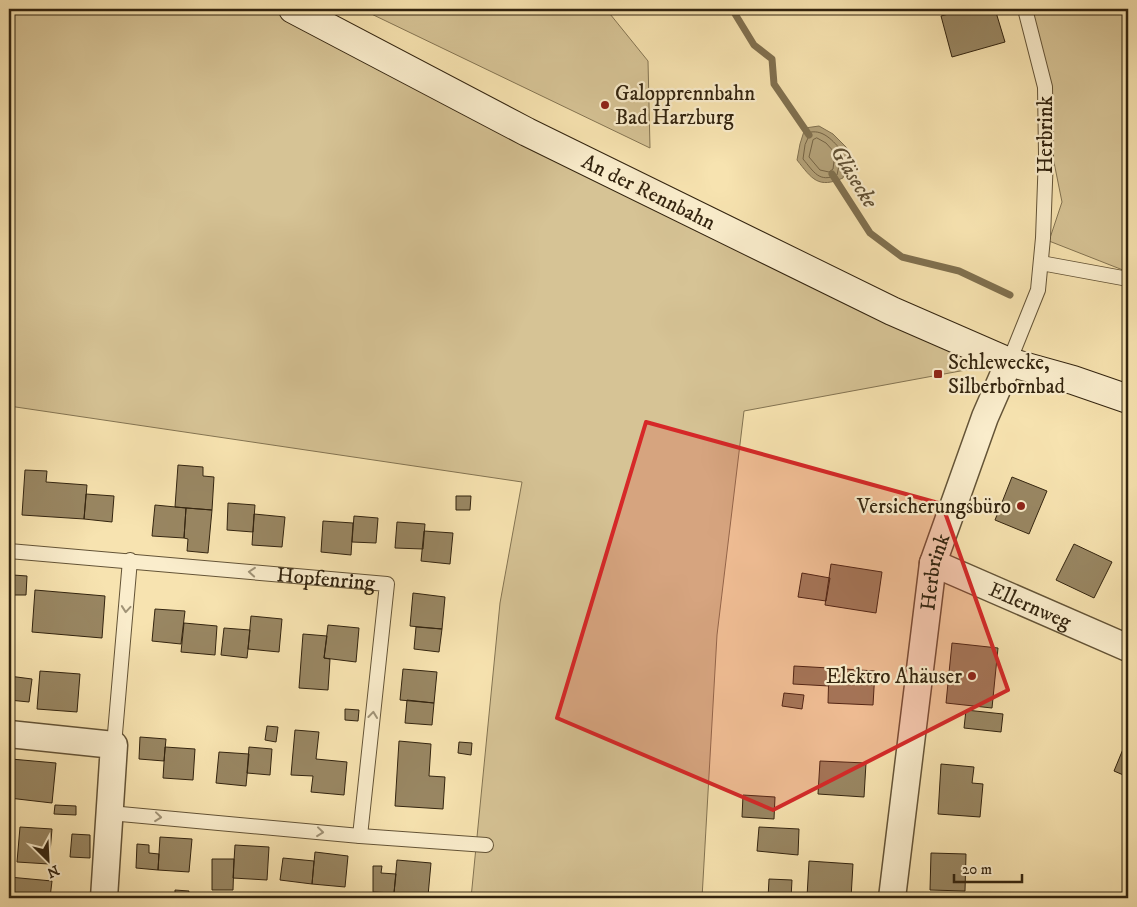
<svg xmlns="http://www.w3.org/2000/svg" width="1137" height="907" font-family="'IM FELL DW Pica',serif">
	<style>
		.green { fill: #d6c395; stroke: #847452 }
		.water { fill: #b4a279; stroke: #80704f }
		.lines { fill: none; stroke-linecap: round; stroke-linejoin: round }
		.shore { stroke: #746344; stroke-width: 1 }
		.stream { stroke: #80704f; stroke-width: 7 }
		.building { fill: #998763; stroke: #33240f }
		.lane-casing { stroke: #645437; stroke-width: 16 }
		.street-casing { stroke: #645437; stroke-width: 29 }
		.secondary-casing { stroke: #33240f; stroke-width: 30 }
		.lane { stroke: #faedcc; stroke-width: 14 }
		.street { stroke: #faedcc; stroke-width: 26 }
		.secondary { stroke: #faedcc; stroke-width: 28 }
		.oneway { stroke: #a09377 }
		.marked { fill: #d62828; fill-opacity: 0.2; stroke: #d62828; stroke-width: 4; stroke-linejoin: round }
		.poi-dot { fill: #8f2418; stroke: #faedcc; stroke-width: 2 }
		.labels { text-anchor: middle; stroke-width: 4.5; stroke-linejoin: round; paint-order: stroke }
		.poi-label { font-size: 21px; fill: #33240f; stroke: #faedcc; text-anchor: start }
		.street-label { font-size: 21px; fill: #33240f; stroke: #faedcc }
		.water-label { font-size: 22px; font-style: italic; fill: #605034; stroke: #faedcc }
	</style>
	<rect width="100%" height="100%" fill="#f7e3b0"/>
	<filter id="stains"><feTurbulence type="fractalNoise" baseFrequency=".004" numOctaves="4"/><feColorMatrix values="0 0 0 0 .2 0 0 0 0 .09 0 0 0 0 .02 0 0 0 .5 -.17"/></filter>
	<radialGradient id="worn" r=".72"><stop offset=".6" stop-color="#630" stop-opacity="0"/><stop offset="1" stop-color="#630" stop-opacity=".3"/></radialGradient>
	<path class="green" d="M9,9H293L1009,362L744,411L717,635L702,898H471L500,603L522,482L9,406Z
		M361,9H606L648,61L650,148Z
		M1023,9H1128V272L1049,241L1062,202Z"/>
	<path class="water" d="M819,126L833,134L848,149L843,178C818,189 812,179 797,160L800,144L805,128Z"/>
	<g class="lines">
		<path class="shore" d="M811,132C824,130 833,141 842,151L837,175C819,183 814,172 803,159L805,145Z
			M817,138L826,143L835,153L833,169L829,172L820,170L809,157L813,140Z"/>
		<path class="stream" d="M732,9L754,45L772,59L774,84L809,135
			M832,174L870,233L902,257L959,271L1010,295"/>
	</g>
	<path class="building" d="M968,9H995L1005,42L952,57L941,16Z
		M178,465L203,467V476L214,477L212,510L175,507Z
		M25,470L47,471L46,482L87,485L84,519L22,515Z
		M1012,477L1047,491L1029,534L995,520Z
		M86,494L114,496L112,522L84,519Z
		M456,496H471L470,510H456Z
		M228,503L255,505L253,532L227,530Z
		M155,505L186,508L184,538L152,536Z
		M186,508L212,510L208,553L187,551L188,539L184,538Z
		M254,514L285,517L282,547L252,545Z
		M354,516L378,518L376,543L352,542Z
		M323,521L353,523L351,555L321,552Z
		M397,522L425,524L423,549L395,548Z
		M424,531L453,533L450,564L421,561Z
		M1074,544L1112,562L1094,598L1056,580Z
		M831,564L882,572L876,613L825,605Z
		M802,573L830,578L826,601L798,597Z
		M13,575L27,576L26,595H13Z
		M35,590L105,596L102,638L32,632Z
		M413,593L445,597L442,629L410,626Z
		M155,609L185,611L181,644L152,641Z
		M251,616L282,619L279,652L248,649Z
		M184,623L217,626L215,655L181,652Z
		M328,625L359,628L356,662L324,658Z
		M416,627L442,629L439,652L414,649Z
		M224,628L250,630L247,658L221,655Z
		M303,634L327,636L324,658L330,659L328,690L299,688Z
		M952,643L998,648L992,708L946,703Z
		M794,666L829,668V686L793,684Z
		M829,668L875,671L873,705L828,703Z
		M403,669L437,672L434,703L400,700Z
		M40,671L80,674L77,712L37,709Z
		M9,676L32,679L29,702L9,700Z
		M784,693L804,695L802,709L782,706Z
		M407,700L434,703L432,725L405,723Z
		M345,709L359,710L358,721L345,720Z
		M966,710L1003,714L1001,732L964,728Z
		M267,726L278,727L276,742L265,740Z
		M295,730L319,732L316,759L347,762L344,795L311,792L313,776L291,775Z
		M140,737L166,739L164,761L139,759Z
		M1128,737V777L1114,771Z
		M399,741L431,744L429,776L445,777L443,809L395,806Z
		M459,742L472,743L471,755L458,753Z
		M165,747L195,749L193,780L163,778Z
		M249,747L272,749L270,775L247,773Z
		M219,752L249,754L246,786L216,783Z
		M11,759L56,763L52,803L9,798Z
		M820,761L866,763L864,797L818,794Z
		M941,764L974,767L972,783L983,784L980,817L938,814Z
		M743,795L775,797L774,819L742,817Z
		M55,805L76,806V815L54,814Z
		M20,827L52,829L49,864L17,862Z
		M759,827L799,829L798,855L757,851Z
		M72,834L90,835V858L70,857Z
		M160,837L192,839L189,872L158,870Z
		M137,844L149,845V853L159,854L158,870L136,868Z
		M235,845L269,847L267,880L233,878Z
		M315,852L348,856L345,887L312,884Z
		M931,853L966,854L965,891L930,890Z
		M283,858L314,861L312,884L280,880Z
		M212,859H234L233,890H212Z
		M397,860L431,863L428,896L394,893Z
		M809,861L853,864L851,898L807,897Z
		M373,866H382L381,873L396,874L394,893L373,892Z
		M9,877L52,881L50,898H9Z
		M769,879L792,880L791,898H768Z
		M175,890L189,891L188,898H175Z"/>
	<g class="lines">
		<defs>
			<g id="lane">
				<path d="M1041,263L1128,279"/>
				<path d="M1009,362L1038,290L1043,238L1046,155L1045,87L1025,9"/>
				<path id="s1" d="M9,551L387,584L360,836L110,813"/>
				<path d="M114,745L130,560"/>
				<path d="M360,836L486,845"/>
			</g>
			<g id="street">
				<path id="s2" d="M933,563L1128,648"/>
				<path d="M9,734L114,745L104,898"/>
				<path id="s3" d="M892,898L933,563L985,417L1009,362"/>
			</g>
			<g id="secondary">
				<path id="s4" d="M293,9L527,132L892,311L1009,362L1073,380L1128,399"/>
			</g>
		</defs>
		<use href="#lane" class="lane-casing"/>
		<use href="#street" class="street-casing"/>
		<use href="#secondary" class="secondary-casing"/>
		<use href="#lane" class="lane"/>
		<use href="#street" class="street"/>
		<use href="#secondary" class="secondary"/>
	</g>
	<defs><path id="oneway-chevron" d="M-2-3.5L2.5 0L-2 3.5" fill="none" stroke-width="1.6" stroke-linecap="round" stroke-linejoin="round" transform="scale(1.25)"/></defs>
	<g class="oneway">
		<use href="#oneway-chevron" transform="translate(252 572) rotate(-175)"/>
		<use href="#oneway-chevron" transform="translate(126 609) rotate(95)"/>
		<use href="#oneway-chevron" transform="translate(373 715) rotate(-84)"/>
		<use href="#oneway-chevron" transform="translate(158 817) rotate(6)"/>
		<use href="#oneway-chevron" transform="translate(320 832) rotate(6)"/>
	</g>
	<path class="marked" d="M646,422L942,504L1008,690L773,810L557,718Z"/>
	<g class="poi-dot">
		<circle cx="605" cy="105" r="5"/>
		<rect x="933" y="369" width="10" height="10" rx="2.5"/>
		<circle cx="1021" cy="506" r="5"/>
		<circle cx="972" cy="676" r="5"/>
	</g>
	<g class="labels">
		<g class="poi-label">
			<text x="615" y="100">Galopprennbahn<tspan x="615" dy="24">Bad Harzburg</tspan></text>
			<text x="948" y="369">Schlewecke,<tspan x="948" dy="24">Silberbornbad</tspan></text>
			<text x="1011" y="513" text-anchor="end">Versicherungsbüro</text>
			<text x="962" y="683" text-anchor="end">Elektro Ahäuser</text>
		</g>
		<g class="street-label">
			<text transform="translate(1045 135) rotate(-90)" y="7">Herbrink</text>
			<text dy="7" stroke="none"><textPath href="#s4" startOffset="400">An der Rennbahn</textPath></text>
			<text dy="7" stroke="none"><textPath href="#s3" startOffset="329">Herbrink</textPath></text>
			<text dy="7" stroke="none"><textPath href="#s1" startOffset="318">Hopfenring</textPath></text>
			<text dy="7" stroke="none"><textPath href="#s2" startOffset="106">Ellernweg</textPath></text>
		</g>
		<g class="water-label">
			<text transform="translate(855 176) rotate(58)" y="8">Gläsecke</text>
		</g>
	</g>
	<rect width="1137" height="907" fill="none" stroke="#f7e3b0" stroke-width="30"/>
	<rect x="10" y="10" width="1117" height="887" fill="none" stroke="#33240f" stroke-width="2.5"/>
	<rect x="15" y="15" width="1107" height="877" fill="none" stroke="#33240f"/>
	<g transform="translate(48 860) rotate(156)" stroke="#faedcc" stroke-width="4" paint-order="stroke">
	<path d="M0-4L9 19L0 12L-9 19Z" fill="#33240f"/>
	<text y="-8" font-size="14" font-weight="bold" text-anchor="middle" fill="#33240f">N</text>
	</g>
	<path d="M954 874v8h68v-8" fill="none" stroke="#33240f" stroke-width="2.5"/>
	<text x="962" y="874" font-size="15" fill="#33240f" stroke="#faedcc" stroke-width="4" paint-order="stroke">20 m</text>
	<rect width="100%" height="100%" filter="url(#stains)"/>
	<rect width="100%" height="100%" fill="url(#worn)"/>
</svg>
